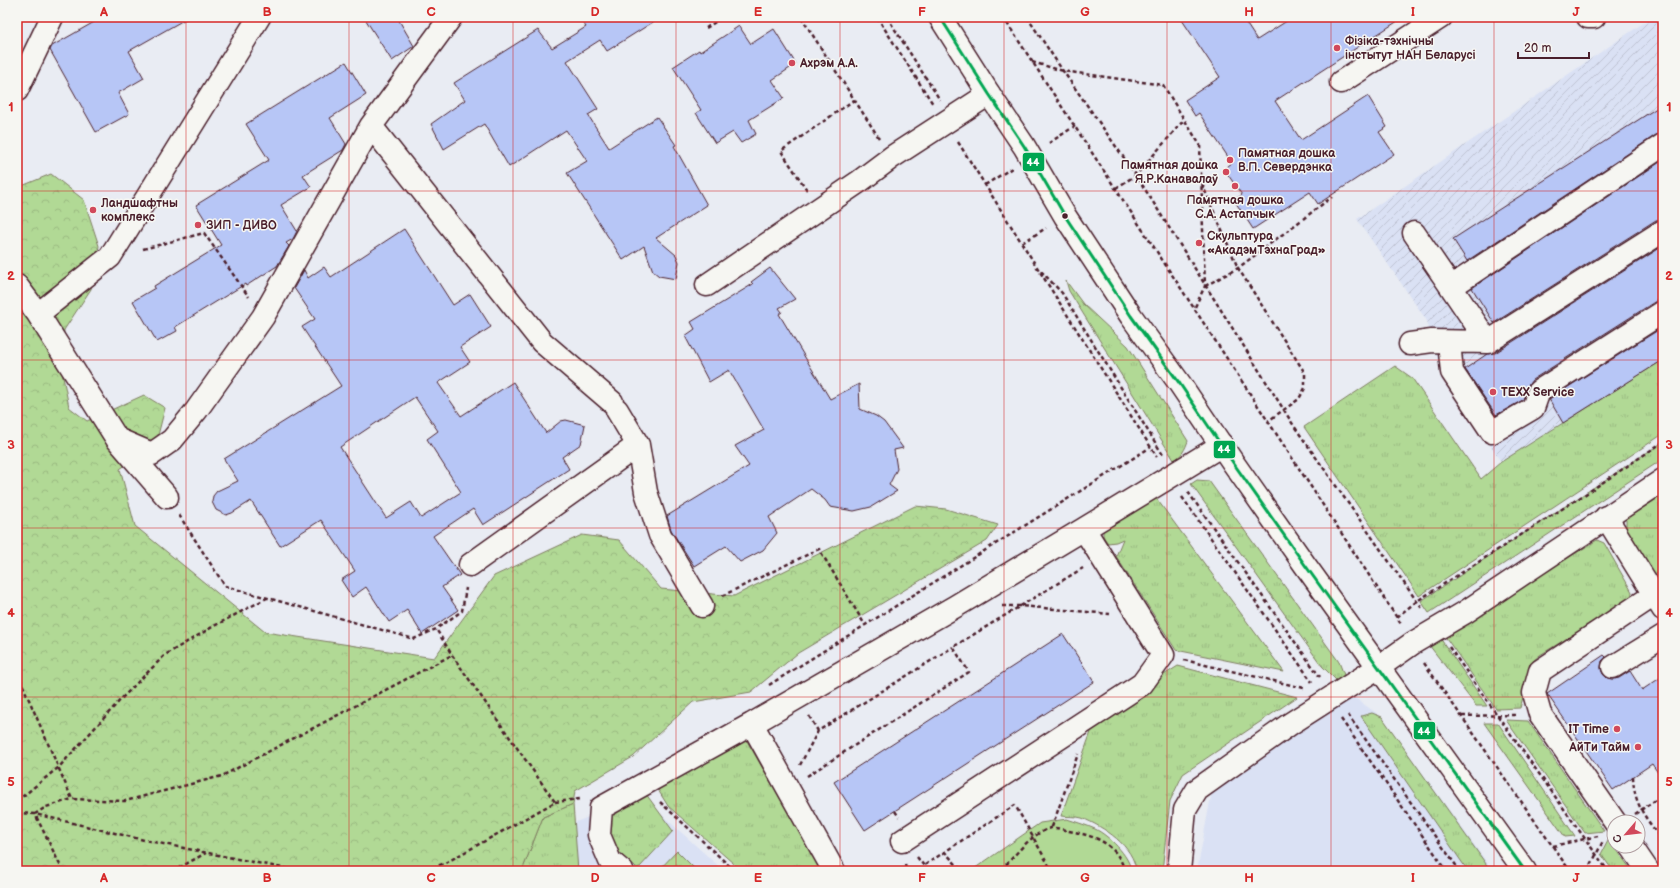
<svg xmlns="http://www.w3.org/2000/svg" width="1680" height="888" font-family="'Balsamiq Sans',sans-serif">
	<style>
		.built { fill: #dae1f4 }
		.industrial { fill: url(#industrial-furrows) }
		.grass { fill: url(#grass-tufts); stroke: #7e7c60 }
		.forest { fill: url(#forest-crowns); stroke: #7e7c60 }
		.green { fill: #b1d995; stroke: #7e7c60 }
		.building { fill: #b7c6f6; stroke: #4a1f2b; fill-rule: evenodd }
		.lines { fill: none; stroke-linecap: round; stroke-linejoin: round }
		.minor-casing { stroke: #4a1f2b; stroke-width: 25 }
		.major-casing { stroke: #4a1f2b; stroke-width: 25 }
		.path { stroke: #4a1f2b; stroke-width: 2.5; stroke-dasharray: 4 3; stroke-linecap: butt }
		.minor { stroke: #f6f6f2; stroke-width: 22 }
		.major { stroke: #f6f6f2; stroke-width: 22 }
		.bus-1-casing { stroke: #f6f6f2; stroke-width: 6 }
		.bus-1 { stroke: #00a651; stroke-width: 3 }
		.grid { fill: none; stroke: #d62828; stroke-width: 1; stroke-opacity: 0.55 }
		.poi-dot { fill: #d1495b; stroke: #f6f6f2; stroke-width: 1.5 }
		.bus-dot { fill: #4a1f2b; stroke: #f6f6f2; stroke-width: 1.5 }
		.labels { text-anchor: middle; stroke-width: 3; stroke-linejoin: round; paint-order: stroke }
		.poi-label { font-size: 12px; font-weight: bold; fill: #4a1f2b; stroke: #f6f6f2; text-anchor: start }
		.line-badge { stroke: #f6f6f2; stroke-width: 1.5 }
		.badge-label { font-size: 11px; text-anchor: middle; font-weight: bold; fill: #fff }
		.neatline { fill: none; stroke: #d62828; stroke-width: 1.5 }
		.grid-label { font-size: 13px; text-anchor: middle; font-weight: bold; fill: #d62828 }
	</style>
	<defs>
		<pattern id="industrial-furrows" width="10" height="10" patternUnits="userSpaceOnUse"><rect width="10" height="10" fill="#dae1f4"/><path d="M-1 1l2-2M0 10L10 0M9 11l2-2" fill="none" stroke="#bdc1d1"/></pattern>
		<pattern id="grass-tufts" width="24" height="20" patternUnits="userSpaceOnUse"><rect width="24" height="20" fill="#b1d995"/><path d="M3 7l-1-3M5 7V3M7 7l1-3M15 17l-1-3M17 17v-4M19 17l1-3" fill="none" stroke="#9aba81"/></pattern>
		<pattern id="forest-crowns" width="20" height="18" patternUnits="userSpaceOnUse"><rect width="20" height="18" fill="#b1d995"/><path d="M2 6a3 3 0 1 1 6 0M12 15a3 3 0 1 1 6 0" fill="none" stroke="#9aba81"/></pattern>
	</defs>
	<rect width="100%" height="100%" fill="#e9ecf3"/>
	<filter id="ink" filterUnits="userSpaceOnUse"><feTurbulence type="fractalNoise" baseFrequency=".025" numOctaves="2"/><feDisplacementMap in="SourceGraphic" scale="8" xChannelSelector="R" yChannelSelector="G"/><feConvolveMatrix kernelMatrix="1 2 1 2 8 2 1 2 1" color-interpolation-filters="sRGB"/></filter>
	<g filter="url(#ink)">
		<path class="built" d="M1349,694L1382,717L1493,871H1197L1212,791Z
			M641,796L724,871H550L552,869L566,826Z"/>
		<path class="industrial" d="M1652,17H1663V360L1501,462L1439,364L1427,321L1357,219Z"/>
		<path class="grass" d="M1066,281L1083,304L1128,346L1188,441C1185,449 1182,456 1174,460L1069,291Z
			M1663,360V434L1419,596L1304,427L1395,366L1412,378L1481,479L1501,462Z
			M1663,442V459L1429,613L1421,601Z
			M1197,480L1209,481L1339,662L1344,675L1337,681L1322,666L1191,484Z
			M1663,495V583L1660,585L1626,530V519Z
			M1156,498L1284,672L1176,650L1116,556L1123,539L1116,542L1108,543C1103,537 1102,535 1104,528Z
			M1597,540L1604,543L1632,592L1631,599L1540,655L1533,661L1520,708L1496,709L1444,635Z
			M1440,638L1487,706H1476L1429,645Z
			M1178,666L1297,697L1183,774L1170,801L1162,871H1136C1134,846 1104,827 1082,818C1076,816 1067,817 1061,816L1096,718Z
			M1372,713L1382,717L1491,871H1468L1361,716Z
			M1506,720L1528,721L1604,831L1585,833Z
			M1484,723H1498L1575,836L1565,837Z
			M743,734L822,871H742L668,806L655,785Z
			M646,794L673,831L640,867L636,868L612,846L609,839V813Z
			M573,804L578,871H554L552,870L550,871H522L543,817Z
			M1609,839L1632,871H1613L1601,854Z
			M677,851L697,871H658Z"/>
		<path class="forest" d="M51,174L84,200L99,246L91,289L64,330L62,372L69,407L87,421L144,395L165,408L156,443L120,469L135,526L265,632L434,658L494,576L582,535L619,540L661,589L734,596L915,506L946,509L998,525L987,541L798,653L751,692L693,702L633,757L575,791L573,804L543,817L522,871H17V188Z"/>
		<path class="green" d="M1067,819C1076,822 1086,825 1095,829C1108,835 1130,856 1131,871H971L1040,823Z"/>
		<path class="building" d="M103,17H189L129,51L144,78L118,93L129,114L96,132L50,50L52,46Z
			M364,17H397L414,46L392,61Z
			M579,17H661L607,51L600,40L567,61L598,109L588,115L609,148L657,117L676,145L674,146L707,205L656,238L676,255L679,262L676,279L659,276L653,271L644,246L623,260L567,173L587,161L566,130L509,167L484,124L444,149L431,124L465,100L454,83L538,30L552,48L586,27Z
			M1180,17H1242L1257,40L1293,17H1404L1275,101L1301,140L1368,96L1387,127L1379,132L1394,154L1318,204L1310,192L1253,229L1234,200L1242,195L1224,169L1232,163L1199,113L1195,116L1185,100L1220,77Z
			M739,26L751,44L774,29L796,64L772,80L784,98L749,120L756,134L741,143L733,132L715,143L696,113L701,110L673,67L699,50L700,52Z
			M346,62L366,95L330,118L346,144L343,150L303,175L311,187L281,205L297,231L293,239L286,243L289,246L277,266L246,286L245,284L175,327L177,331L157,342L133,301L155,288L154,286L221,245L196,205L269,160L246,124Z
			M1663,104V133L1656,135L1467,261L1453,239Z
			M1663,160V219L1656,220L1494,323L1472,288Z
			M404,229L453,305L470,294L491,327L460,347L470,362L438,383L461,416L513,382L546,433L561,421L566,420L585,425L581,444L562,457L569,469L483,525L473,509L433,536L460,575L442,587L458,610L422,634L407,610L389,622L366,587L352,597L341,580L355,571L321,520L280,546L251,501L232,513L226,515L216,510L212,502L213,496L217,491L238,481L224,459L341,386L302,327L315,319L294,288L304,270L308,278L324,267L331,277ZM415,397L438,431L427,439L461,492L421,518L411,502L386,518L340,447Z
			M1663,246V300L1656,301L1532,380L1527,387L1523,400L1496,415L1465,369L1487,354L1495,353Z
			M770,268L795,299L779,308L782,312L779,314L830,399L859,384L860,409L876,416L884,422L903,448L894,450L897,469L889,485L897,491L871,507L854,511L830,507L825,500L811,489L769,517L777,533L763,550L740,562L726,546L694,566L671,530L667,516L749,466L735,446L764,430L729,370L709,382L685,336L695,329L691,322L753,284L751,282Z
			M1663,327V360L1563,423L1549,399Z
			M1063,634L1094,682L865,830L834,782Z
			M1604,655L1606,657L1602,661L1601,668L1603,674L1607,678L1614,679L1619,678L1630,671L1642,690L1663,676V780L1652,764L1613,790L1547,694Z"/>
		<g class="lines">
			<defs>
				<path id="minor" d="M1588,17H1594
					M1341,82L1441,17
					M17,90L52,17
					M371,126L542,342L612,402
					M1414,233L1451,287
					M707,285L860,181L892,157L989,94
					M17,286L38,314L110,257L259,17
					M38,314L117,439L167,497
					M1449,342L1452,372L1492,432L1533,408L1539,391L1663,312
					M1488,342L1451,287L1663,145
					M1410,344L1432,341L1488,342L1663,231
					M617,410L638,445L646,492L660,535L702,606
					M117,439L152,454L172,440L196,411L263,317L371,126L451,17
					M1606,517L1663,609
					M470,565L638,445
					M1613,667L1663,636
					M1615,822L1540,714L1534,693L1540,671L1654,595
					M902,841L1142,684L1163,655L1084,529L1222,445
					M1631,846L1648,871
					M622,871L610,861L599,835L601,808L752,724
					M834,871L752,724L956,606L1084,529
					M1179,871L1185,810L1197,790L1290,724L1379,667L1413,643L1464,613L1663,480"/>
				<path id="major" d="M940,17L989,94L1024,146L1065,216L1131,316L1180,384L1234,464L1305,565L1525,871"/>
			</defs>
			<use href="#minor" class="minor-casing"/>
			<use href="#major" class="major-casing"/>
			<path class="path" d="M801,17L879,138
				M877,17L933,104
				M887,17L940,100
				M1003,17L1401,624
				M1027,17L1063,71L1136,175L1294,426L1423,610
				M706,28L723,17
				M1032,62L1063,71L1163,85L1200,145L1205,286L1194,309
				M958,142L1157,457
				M1049,143L1075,126
				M1202,184L1238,268L1305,373V388L1299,399L1268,421
				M985,185L1012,168
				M1116,188L1136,175L1184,120
				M807,190L781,151L854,100
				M1022,243L1046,228
				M143,249L204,233L249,297
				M1041,271L1062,293L1163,455
				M1205,286L1238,268L1332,197
				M1188,492L1320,677
				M1182,497L1312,682
				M179,515L225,586L414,639L436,629L462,611L466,588
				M722,596L819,549L865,625
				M1002,606H1021L1110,614
				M1397,617L1417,601L1584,495L1663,442
				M1449,647L1608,871
				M1184,660L1304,688
				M1424,663L1570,871
				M17,672L72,799
				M769,685L1151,447
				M1348,715L1460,871
				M809,716L818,731
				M1462,716L1516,715
				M1341,719L1447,871
				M800,765L818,731L953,647
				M807,776L969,672L953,647L1083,568
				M1633,776C1634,806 1646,818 1663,841
				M17,801L59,767L124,696L165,655L214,626L267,598
				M555,802L580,799
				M660,802L735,871
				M895,811L899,817
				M17,813L35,814L144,840L297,871
				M1635,814L1663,795
				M1052,827L1078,754
				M1553,846L1598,836
				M944,851L962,871
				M917,857L928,871
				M905,864L906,871
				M925,865L1015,805L1052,871
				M63,871L35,814L46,807L72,799L125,801L222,776L452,655
				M173,871L206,853
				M426,871L447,862L555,802L452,655L436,629
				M1003,871L1004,867C1018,852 1031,834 1051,828C1056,827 1064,830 1069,831C1096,836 1116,843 1125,871
				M1588,871L1603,841"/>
			<use href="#minor" class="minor"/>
			<use href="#major" class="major"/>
			<defs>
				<path id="bus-1" d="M940,17L989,94L1024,146L1065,216L1131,316L1180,384L1234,464L1305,565L1525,871"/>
			</defs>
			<use href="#bus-1" class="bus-1-casing"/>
			<use href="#bus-1" class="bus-1"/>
		</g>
	</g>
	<path class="grid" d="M186,17V871M349,17V871M513,17V871M676,17V871M840,17V871M1004,17V871M1167,17V871M1331,17V871M1494,17V871M17,191H1663M17,360H1663M17,528H1663M17,697H1663"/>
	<g class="poi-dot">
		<circle cx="1337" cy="48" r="4"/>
		<circle cx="792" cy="63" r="4"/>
		<circle cx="1230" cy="160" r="4"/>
		<circle cx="1226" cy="172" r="4"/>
		<circle cx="1235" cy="186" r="4"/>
		<circle cx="93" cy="210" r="4"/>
		<circle cx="198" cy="225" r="4"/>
		<circle cx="1199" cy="243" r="4"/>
		<circle cx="1493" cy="392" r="4"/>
		<circle cx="1617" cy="729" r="4"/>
		<circle cx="1638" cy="747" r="4"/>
	</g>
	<circle class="bus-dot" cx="1065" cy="216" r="3.5"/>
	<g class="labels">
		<g class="poi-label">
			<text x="1345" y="45">Фізіка-тэхнічны<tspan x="1345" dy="14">інстытут НАН Беларусі</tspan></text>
			<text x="800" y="67">Ахрэм А.А.</text>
			<text x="1238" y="157">Памятная дошка<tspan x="1238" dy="14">В.П. Севердэнка</tspan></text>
			<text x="1218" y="169" text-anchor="end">Памятная дошка<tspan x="1218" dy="14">Я.Р.Канавалаў</tspan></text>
			<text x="1235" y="204" text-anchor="middle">Памятная дошка<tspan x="1235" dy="14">С.А. Астапчык</tspan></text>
			<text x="101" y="207">Ландшафтны<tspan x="101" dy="14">комплекс</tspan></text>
			<text x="206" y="229">ЗИП - ДИВО</text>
			<text x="1207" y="240">Скульптура<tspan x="1207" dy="14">«АкадэмТэхнаГрад»</tspan></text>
			<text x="1501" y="396">TEXX Service</text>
			<text x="1609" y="733" text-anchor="end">IT Time</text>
			<text x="1630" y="751" text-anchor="end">АйТи Тайм</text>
		</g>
	</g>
	<g class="line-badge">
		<rect x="1022" y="152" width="23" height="20" rx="4" fill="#00a651"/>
		<rect x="1213" y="440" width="23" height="19" rx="4" fill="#00a651"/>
		<rect x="1413" y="721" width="23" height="19" rx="4" fill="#00a651"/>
	</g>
	<g class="badge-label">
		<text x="1033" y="166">44</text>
		<text x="1224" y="453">44</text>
		<text x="1424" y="735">44</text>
	</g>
	<rect width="1680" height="888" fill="none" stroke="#f6f6f2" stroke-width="44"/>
	<g transform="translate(1626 834) rotate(242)"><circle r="19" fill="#f6f6f2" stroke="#b1a0a2"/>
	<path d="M0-3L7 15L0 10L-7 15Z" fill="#d1495b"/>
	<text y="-6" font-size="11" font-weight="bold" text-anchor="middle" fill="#4a1f2b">С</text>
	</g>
	<path d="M1518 52v6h71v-6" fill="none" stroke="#4a1f2b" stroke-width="2"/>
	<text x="1524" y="52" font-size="12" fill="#4a1f2b" stroke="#f6f6f2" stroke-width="3" paint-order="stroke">20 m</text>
	<rect x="22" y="22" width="1636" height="844" class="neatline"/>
	<g class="grid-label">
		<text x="104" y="16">A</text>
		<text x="267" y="16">B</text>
		<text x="431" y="16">C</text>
		<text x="595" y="16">D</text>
		<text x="758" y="16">E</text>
		<text x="922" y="16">F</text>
		<text x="1085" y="16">G</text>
		<text x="1249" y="16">H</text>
		<text x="1413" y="16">I</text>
		<text x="1576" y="16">J</text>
		<text x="11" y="111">1</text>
		<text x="1669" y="111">1</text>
		<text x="11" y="280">2</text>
		<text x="1669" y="280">2</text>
		<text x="11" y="449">3</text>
		<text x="1669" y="449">3</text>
		<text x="11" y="617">4</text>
		<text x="1669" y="617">4</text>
		<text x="11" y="786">5</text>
		<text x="1669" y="786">5</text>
		<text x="104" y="882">A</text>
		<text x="267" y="882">B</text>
		<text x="431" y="882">C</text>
		<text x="595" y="882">D</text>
		<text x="758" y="882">E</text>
		<text x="922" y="882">F</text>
		<text x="1085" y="882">G</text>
		<text x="1249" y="882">H</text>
		<text x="1413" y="882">I</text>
		<text x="1576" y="882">J</text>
	</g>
</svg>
